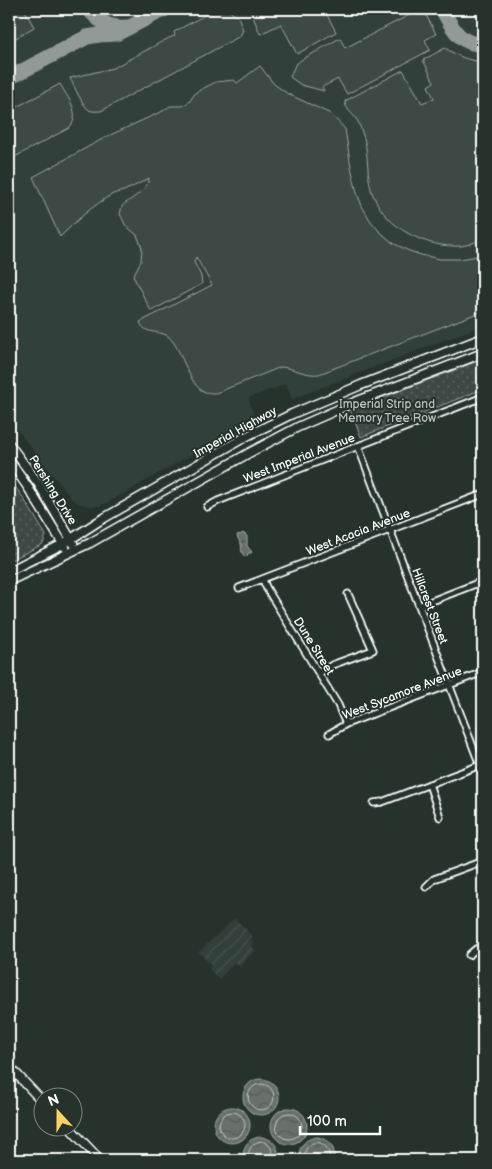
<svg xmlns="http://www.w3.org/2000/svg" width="492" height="1169" font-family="'Balsamiq Sans',sans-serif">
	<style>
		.built { fill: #333f3a }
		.industrial { fill: url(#industrial-furrows) }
		.grass { fill: #3e4944; stroke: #9ea4a2 }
		.park { fill: url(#park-dots); stroke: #9ea4a2 }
		.water { fill: url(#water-waves); stroke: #a4a9a7 }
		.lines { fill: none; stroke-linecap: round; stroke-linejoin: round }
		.shore { stroke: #c2c6c4; stroke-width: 1 }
		.taxiway { stroke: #929996; stroke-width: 15 }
		.minor-casing { stroke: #fff; stroke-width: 9 }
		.major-casing { stroke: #fff; stroke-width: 11 }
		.minor { stroke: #26332d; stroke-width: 5.5 }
		.major { stroke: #26332d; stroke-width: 8 }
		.labels { text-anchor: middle; stroke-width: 4; stroke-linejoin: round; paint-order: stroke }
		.park-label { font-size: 12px; fill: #bbbfbe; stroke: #26332d }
		.street-label { font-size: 12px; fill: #fff; stroke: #26332d }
	</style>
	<defs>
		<pattern id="industrial-furrows" width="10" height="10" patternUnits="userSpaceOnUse" patternTransform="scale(1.25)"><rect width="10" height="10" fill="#333f3a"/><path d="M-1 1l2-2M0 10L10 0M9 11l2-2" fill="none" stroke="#47524e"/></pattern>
		<pattern id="park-dots" width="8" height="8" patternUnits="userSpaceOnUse" patternTransform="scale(1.25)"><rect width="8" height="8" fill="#3e4944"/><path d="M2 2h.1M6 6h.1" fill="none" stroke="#5b6460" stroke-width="1.8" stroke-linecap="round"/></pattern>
		<pattern id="water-waves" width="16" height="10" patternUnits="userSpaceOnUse" patternTransform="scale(1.25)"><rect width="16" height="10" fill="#67706c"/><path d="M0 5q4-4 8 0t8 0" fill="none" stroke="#575a59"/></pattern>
	</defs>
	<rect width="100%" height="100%" fill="#26332d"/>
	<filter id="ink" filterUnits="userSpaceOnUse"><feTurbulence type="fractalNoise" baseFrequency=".02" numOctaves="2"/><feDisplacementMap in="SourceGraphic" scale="10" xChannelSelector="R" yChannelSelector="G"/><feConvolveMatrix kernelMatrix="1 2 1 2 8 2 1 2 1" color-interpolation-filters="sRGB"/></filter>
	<g filter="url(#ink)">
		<path class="built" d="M9,9H483V325L292,399L286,384L248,398L255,418L109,502L99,506H89L78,503L71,498L9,419Z"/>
		<path class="industrial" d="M235,918L253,937L250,939L254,943L251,946L255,950L240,966L235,962L219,979L209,969L212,966L199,952Z"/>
		<path class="grass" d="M9,9H24L34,27L9,42Z
			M216,9H228L233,14L238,16L243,30L240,36L101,111C97,111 93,112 89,110C82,105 74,86 70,78L113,68L169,38L175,36L174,32Z
			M250,9H324L336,32L297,54L281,24L260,34Z
			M421,9H423L436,34L425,40L430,50L347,94L338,79L322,87L324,91L301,85L290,77L295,65L301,60L340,38L345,48Z
			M445,48C459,57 467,60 483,62V239C476,242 468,245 461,246C426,248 387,229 373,195C366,178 369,155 364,138C362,133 360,125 357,120C353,114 345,109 345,101L403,70L422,103L434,98L428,86L434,82L423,60Z
			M260,66L274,84L288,94L331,114L345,129L351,167L357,193L362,206L370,220L379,231L393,243L407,250L421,255L440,259H460L478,256L483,268V311L319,374C306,376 294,368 281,367L216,393C211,393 206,393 201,390C188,381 181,348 169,337C159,329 145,336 140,322L212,285L196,257L194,262L201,276L202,284L151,311L133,276L141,261L142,248L137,235L126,226L120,214L122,206C131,198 148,191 149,178C142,182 135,186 128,189C123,192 118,192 113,194C93,205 76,221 60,237L33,177L108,136L163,111L170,106H182L189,102L196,92L216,82L234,80L237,83Z
			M60,84C68,98 82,114 69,128L9,160V111Z"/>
		<path class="park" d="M483,359V389L361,437L351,412L355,408Z
			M9,478L22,496L46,535L43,544L9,561Z"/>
		<path class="water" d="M243,533L247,536V546L252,552L251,553H248L247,556H244C240,550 242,549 241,544C240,542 238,539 237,536L238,534L240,535Z
			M243 1097a18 18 0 1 1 36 0a18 18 0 1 1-36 0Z
			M214 1125a18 18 0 1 1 36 0a18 18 0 1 1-36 0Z
			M271 1126a18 18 0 1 1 36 0a18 18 0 1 1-36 0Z
			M262,1137C274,1139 280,1148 278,1160H244C241,1147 249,1137 262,1137Z
			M318,1137C330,1140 336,1148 334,1160H300C297,1147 305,1138 318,1137Z"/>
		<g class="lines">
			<path class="shore" d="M248 1097a13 13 0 1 1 26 0a13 13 0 1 1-26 0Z
				M219 1125a13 13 0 1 1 26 0a13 13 0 1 1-26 0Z
				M276 1126a13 13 0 1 1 26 0a13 13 0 1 1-26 0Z
				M248,1160C247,1135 275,1135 273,1160
				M304,1160C303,1137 330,1136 330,1160"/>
			<path class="taxiway" d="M89,9C98,21 110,29 126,27
				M442,9C452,27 459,45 483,44
				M9,78L87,37L99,35L116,34L165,9"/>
			<defs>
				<path id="minor" d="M358,446L483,773
					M207,507L218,501L483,397
					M263,580L267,589L338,705L346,724
					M239,588L483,494
					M419,606L483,581
					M319,673L332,665L373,650L348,594
					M329,734L346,724L483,672
					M429,784L440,817
					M374,803L382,802L483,764
					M426,887L434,879L483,861
					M469,955L476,949L483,946"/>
				<path id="major" d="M9,444L38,483L73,543
					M9,460L29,489L65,547
					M9,571L63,544L99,521L247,436L292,414L361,385L483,338
					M9,581L90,543L249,453L298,427L355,402L483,353
					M9,1066L42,1101
					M68,1126L100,1160"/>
			</defs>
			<use href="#minor" class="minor-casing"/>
			<use href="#major" class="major-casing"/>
			<use href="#minor" class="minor"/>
			<use href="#major" class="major"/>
		</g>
	</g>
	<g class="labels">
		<g class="park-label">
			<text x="387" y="408">Imperial Strip and<tspan x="387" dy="14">Memory Tree Row</tspan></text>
		</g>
		<g class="street-label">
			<text transform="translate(235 432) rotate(-29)" y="4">Imperial Highway</text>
			<text transform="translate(299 458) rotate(-21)" y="4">West Imperial Avenue</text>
			<text transform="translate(53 490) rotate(58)" y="4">Pershing Drive</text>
			<text transform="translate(358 532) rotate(-21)" y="4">West Acacia Avenue</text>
			<text transform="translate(430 606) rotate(69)" y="4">Hillcrest Street</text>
			<text transform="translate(314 646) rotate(58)" y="4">Dune Street</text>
			<text transform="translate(402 693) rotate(-21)" y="4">West Sycamore Avenue</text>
		</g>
	</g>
	<rect width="492" height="1169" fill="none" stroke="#26332d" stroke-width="30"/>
	<rect x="15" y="15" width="462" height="1139" fill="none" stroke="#fff" stroke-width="2" filter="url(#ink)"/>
	<g transform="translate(58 1112) rotate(339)"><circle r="24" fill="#26332d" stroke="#7d8581"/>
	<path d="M0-4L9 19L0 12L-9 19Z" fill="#ffd166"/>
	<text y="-8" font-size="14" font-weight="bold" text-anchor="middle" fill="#ffffff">N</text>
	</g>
	<path d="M300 1126v8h80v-8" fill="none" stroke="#ffffff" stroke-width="2.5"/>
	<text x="307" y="1126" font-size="15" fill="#ffffff" stroke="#26332d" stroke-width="4" paint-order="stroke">100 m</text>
</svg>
